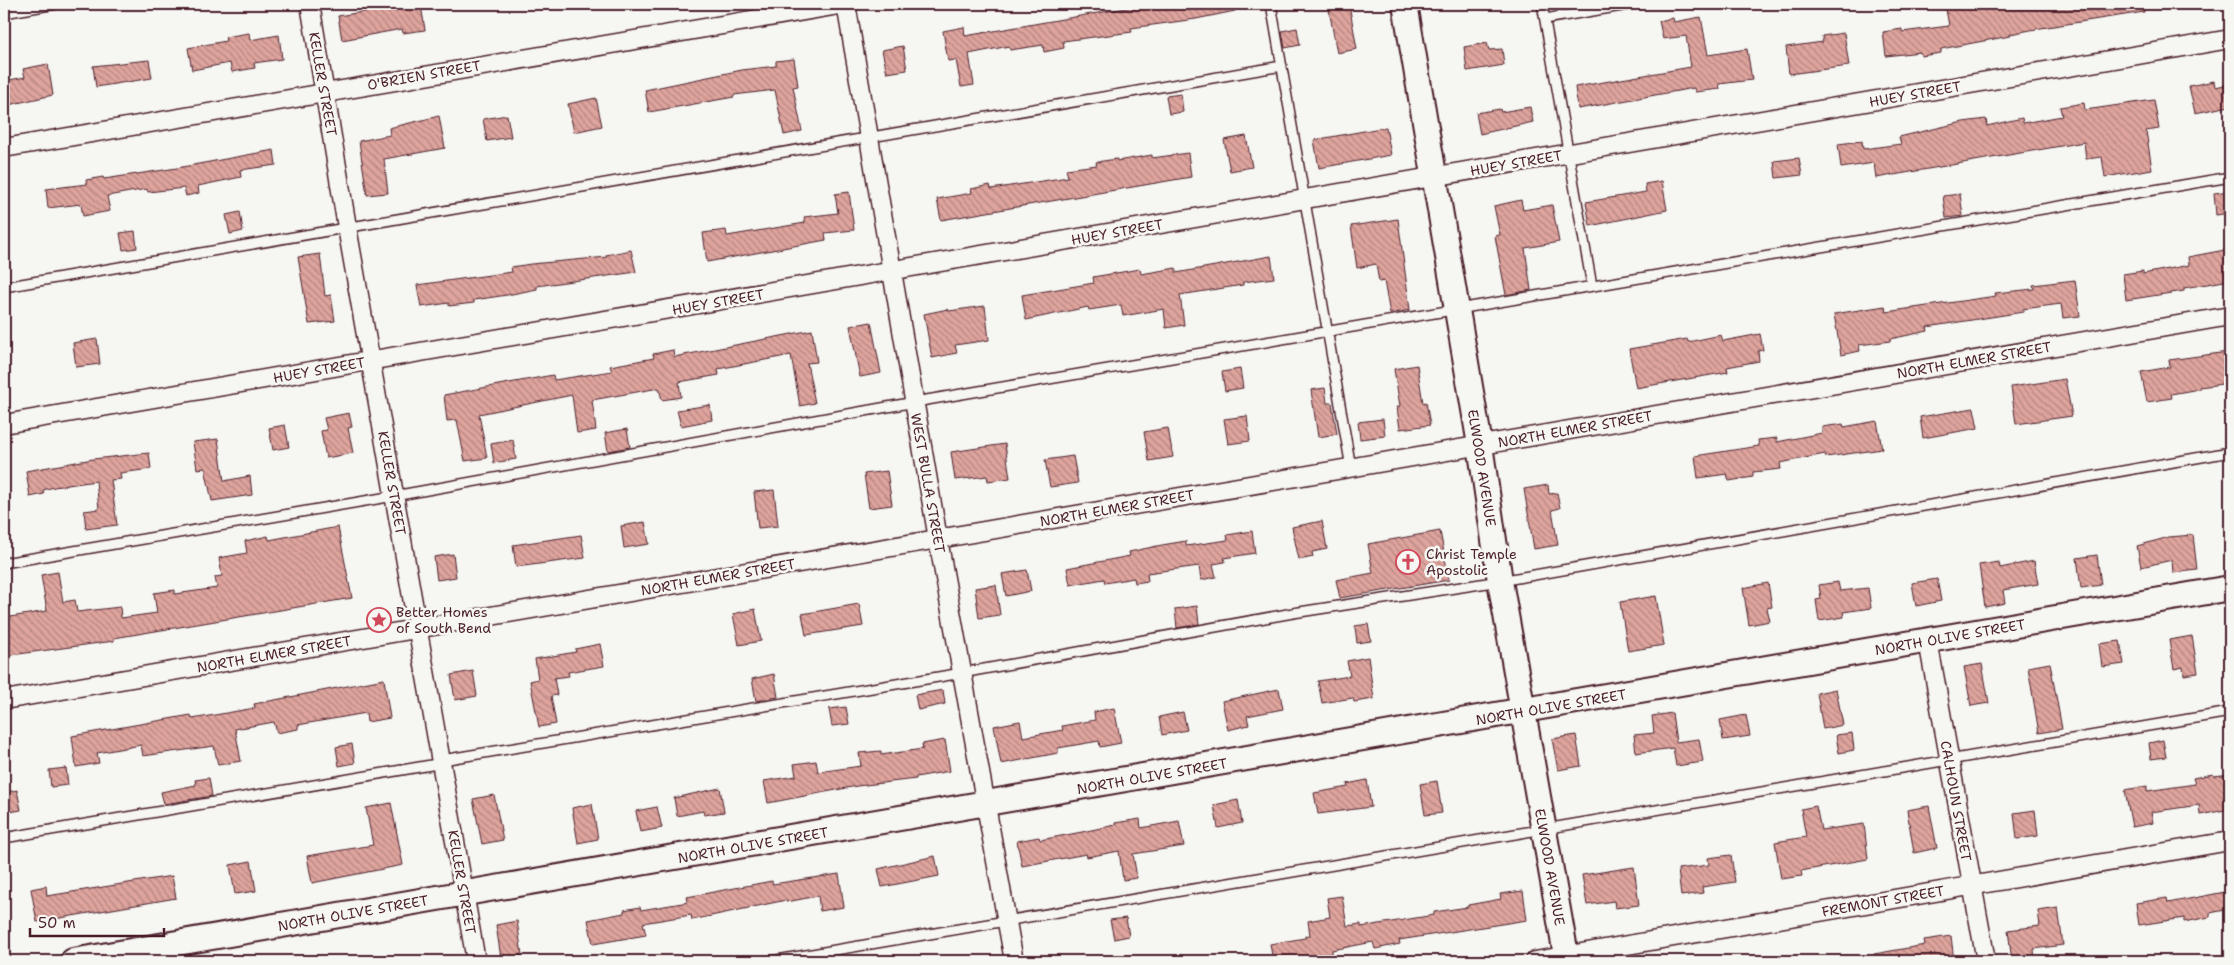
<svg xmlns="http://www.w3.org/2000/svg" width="2234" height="965" font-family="'Shantell Sans',sans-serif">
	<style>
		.building { fill: url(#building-back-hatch); stroke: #4a1f2b }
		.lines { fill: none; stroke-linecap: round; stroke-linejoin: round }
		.lane-casing { stroke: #4a1f2b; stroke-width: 12 }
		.street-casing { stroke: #4a1f2b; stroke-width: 21 }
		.secondary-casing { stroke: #4a1f2b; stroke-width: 28 }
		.lane { stroke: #f6f6f2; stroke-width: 9 }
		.street { stroke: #f6f6f2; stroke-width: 18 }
		.secondary { stroke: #f6f6f2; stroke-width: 24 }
		.labels { text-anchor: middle; stroke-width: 5; stroke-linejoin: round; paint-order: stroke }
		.street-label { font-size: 14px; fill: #4a1f2b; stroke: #f6f6f2 }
		.poi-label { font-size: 14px; fill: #4a1f2b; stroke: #f6f6f2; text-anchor: start }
	</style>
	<defs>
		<pattern id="building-back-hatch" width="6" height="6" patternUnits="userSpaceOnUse" patternTransform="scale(1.25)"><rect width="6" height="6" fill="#dea49d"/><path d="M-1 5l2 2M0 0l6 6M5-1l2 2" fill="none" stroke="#b68580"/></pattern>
	</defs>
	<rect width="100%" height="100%" fill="#f6f6f2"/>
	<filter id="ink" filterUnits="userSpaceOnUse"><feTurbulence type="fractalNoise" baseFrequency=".02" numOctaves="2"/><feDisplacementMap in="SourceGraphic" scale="10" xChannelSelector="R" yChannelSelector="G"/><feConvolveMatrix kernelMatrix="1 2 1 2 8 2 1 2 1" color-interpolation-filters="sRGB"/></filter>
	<g filter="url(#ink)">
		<path class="building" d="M388,4H390L391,9L421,5L425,30L403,33L402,29L342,40L338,16L369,11L368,7Z
			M1149,4H1234L1235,11L1196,19L1131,28L1132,32L1063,41L1064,48L1044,52L1043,45L1010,50L1009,46L969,54L974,85L961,87L956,60L948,61L943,31L964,27L965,36Z
			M1328,4H1349L1357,49L1337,53Z
			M1945,4H2144V12L2041,28L2010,34V36L1941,49V53L1921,56L1920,52L1886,56L1883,32L1902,29V32L1949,26Z
			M1701,17L1708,55L1747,49L1752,80L1719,84L1720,89L1695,92L1694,88L1578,109L1575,87L1691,67L1686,36L1663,39L1659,21L1673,18L1674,22Z
			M1297,28L1300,45L1285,48L1282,31Z
			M249,33L250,40L279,35L282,59L254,63L255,68L232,72L230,63L192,70L188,48L226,41L225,37Z
			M1844,33L1849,66L1789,74L1786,47L1823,42L1822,36Z
			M1487,43L1489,50L1502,49L1504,65L1467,71L1464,47Z
			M903,46L907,70L887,73L882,50Z
			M794,59L798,86L793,87L802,131L784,135L775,90L734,95V97L649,112L645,90L742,70L776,66V61Z
			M149,60L152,78L96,87L93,66Z
			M48,64L53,95L4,106V81L25,77L23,69Z
			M2214,81L2215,87L2230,84V106L2195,113L2189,86Z
			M1181,94L1183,112L1169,114L1166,96Z
			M596,98L602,126L574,132L568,104Z
			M2154,100L2159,129L2146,131L2152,169L2105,177L2102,157L2086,159L2084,142L1876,178L1874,163L1841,168L1838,144L1862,141L1863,149L1901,144L1899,137L1963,122L1986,119L1987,126L2022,118L2023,123L2062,116L2060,107L2084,103L2085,110Z
			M1530,107L1533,122L1480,134L1476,113L1500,109L1501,112Z
			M507,115L511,137L487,141L483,119Z
			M439,116L445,148L384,159L388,193L367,195L359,141L390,135L389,128Z
			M1386,127L1391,155L1319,168L1314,140Z
			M1246,136L1252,167L1230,171L1224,140Z
			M274,150L276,165L240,170L241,177L198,186L199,193L186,196L184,188L148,192L147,189L107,196L110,211L83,216L81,204L48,208L46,189L87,184L86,180L103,177L104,179L177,168Z
			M1188,153L1191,177L941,220L937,199L972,193L971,189L990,185L991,189L1068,177L1066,169L1097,165L1096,162L1117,159V161L1152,155V158Z
			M1799,158L1802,175L1776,178L1774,161Z
			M1662,181L1667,210L1590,226L1586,202L1646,192L1645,184Z
			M2230,191V213L2216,215L2214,193Z
			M849,192L854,230L825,233L826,240L707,262L703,233L726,230L727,236L805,223L804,217L838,213L835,194Z
			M1960,194L1963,216L1946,218L1943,196Z
			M1521,200L1523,210L1552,205L1559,242L1525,248L1531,290L1506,295L1495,236L1500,235L1494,206Z
			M240,212L243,231L230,234L226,215Z
			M1398,219L1410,310L1390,314L1384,281L1379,282L1376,264L1357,268L1351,226Z
			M135,231L137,248L123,250L120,233Z
			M2230,249V280L2184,288V291L2126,300L2123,274L2143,271V274L2189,265L2188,257Z
			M631,250L636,272L537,286V289L507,295L474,300V303L449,306V303L421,307L417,285L512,272L511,267L531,264L607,257L606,255Z
			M320,254L325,296L331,295L335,321L309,324L298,257Z
			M1271,256L1274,278L1243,282V285L1180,295L1184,325L1166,328L1164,309L1123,316L1121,305L1089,310L1088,307L1026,320L1022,295L1094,283L1093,277L1140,269L1141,274L1176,268V273Z
			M2075,280L2080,316L2063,318L2061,304L2023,309V312L1927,327L1928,331L1890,339V341L1859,345L1860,351L1841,355L1834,314L1885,306L1886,312L1996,296L1995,293L2034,289L2033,285Z
			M985,306L989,340L955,345L957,353L932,358L924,314L948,309L949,311Z
			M871,322L881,373L860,377L850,326Z
			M812,330L817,362L807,363L815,403L800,406L791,355L718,369L719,375L679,382L681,397L662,400L659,388L592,400L596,430L577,433L572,395L479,414L487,458L465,461L457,420L447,421L444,395L553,375L554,380L612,371L610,366L654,358L653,354L673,350L674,357Z
			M1760,334L1763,350L1758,351L1759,361L1727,367L1728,372L1636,388L1629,349L1687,339L1688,342L1721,335L1723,341Z
			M97,339L100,364L76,367L73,343Z
			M2228,352L2230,383L2199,387V389L2171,394L2172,398L2147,402L2141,372L2170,367L2169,360Z
			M1417,365L1423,403L1426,402L1430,425L1400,429L1397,407L1400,406L1394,369Z
			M1240,369L1243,388L1225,391L1222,372Z
			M2065,379L2072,416L2016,424L2011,387Z
			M1325,388L1327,403H1332L1337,434L1318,437L1311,390Z
			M710,405L712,420L681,426L677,410Z
			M1974,408L1978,428L1923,438L1920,417Z
			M349,413L352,427L348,428L353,453L326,458L321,431L327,430L324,418Z
			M1247,416L1250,441L1228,444L1224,419Z
			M1383,419L1385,436L1360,439L1358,422Z
			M1877,421L1882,449L1826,457L1825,454L1780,463L1781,469L1753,472V477L1729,481L1727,474L1698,478L1695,456L1759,446L1758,440L1777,438V442L1822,433V427L1843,424L1844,427Z
			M285,425L289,447L273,450L269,428Z
			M1168,428L1173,457L1149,461L1144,432Z
			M627,429L630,447L608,451L605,433Z
			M218,439L224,481L250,476L252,495L212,501L205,468L197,469L193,442Z
			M513,440L516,459L494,463L491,444Z
			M1005,444L1010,478L988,481L987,476L955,480L951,452Z
			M149,453L151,469L120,473L121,479L111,480L117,525L86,529L84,511L99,509L96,481L54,487L43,490L44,494L30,497L26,471L93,459Z
			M1073,456L1078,483L1050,487L1045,460Z
			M887,471L892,505L869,508L864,474Z
			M1548,485L1549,494L1557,493L1560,508L1552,510L1558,545L1534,549L1524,489Z
			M774,490L778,526L758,528L754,492Z
			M1322,521L1327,549L1312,552L1313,557L1299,560L1292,527Z
			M645,522L649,544L624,548L621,526Z
			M338,527L352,598L114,638V641L4,656V618L47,611L41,575L58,572L63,602L75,600L77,612L120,607L121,618L157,613L154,593L175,590V594L217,588L215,577L222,576L219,558L247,553L245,541L268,536L269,540Z
			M1252,531L1255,553L1224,558L1225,562L1213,564L1216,577L1201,580L1199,566L1147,573L1148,581L1135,583L1134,578L1105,583L1104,579L1070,585L1067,568L1130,556L1129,552L1162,545L1186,541V546L1228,540L1227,535Z
			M1440,531L1449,580L1340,598L1336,580L1373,573L1368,544Z
			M581,535L585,558L516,567L513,545Z
			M2193,535L2197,570L2173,573L2172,560L2141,567L2137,546L2169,537Z
			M453,554L456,577L437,580L434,557Z
			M2097,555L2101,585L2081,588L2077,558Z
			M2034,561L2038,584L2003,590L2005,603L1985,607L1979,565L1999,562L2000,568Z
			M1027,570L1031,591L1006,596L1002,574Z
			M1937,579L1941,601L1916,606L1912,583Z
			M1838,582L1840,591L1868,588L1871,608L1843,612L1844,617L1819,621L1816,600L1821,599L1819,585Z
			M1768,583L1772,607L1767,608L1770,621L1749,625L1743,588Z
			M996,585L1000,615L979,618L975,588Z
			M1656,596L1664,645L1628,651L1620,602Z
			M859,604L863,626L806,635L802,614Z
			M1197,606L1199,624L1177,628L1175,609Z
			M755,609L761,641L739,645L733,614Z
			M1368,624L1371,641L1357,643L1355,626Z
			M2192,636L2198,673L2184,675L2183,667L2174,669L2169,640Z
			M2120,641L2124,664L2102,667L2099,644Z
			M600,644L604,666L568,672L569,676L554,678L557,695L551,696L556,724L539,727L530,681L538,679L535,659L576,652L575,649Z
			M1368,657L1374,699L1354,702L1353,698L1322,703L1318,681L1350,676L1347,661Z
			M2050,663L2062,729L2039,733L2028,667Z
			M1982,664L1989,703L1971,706L1964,667Z
			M473,671L477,696L455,700L451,675Z
			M774,674L778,697L756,701L752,679Z
			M384,679L390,718L367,722L366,713L298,725V729L277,733L274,722L235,729L241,761L218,765L214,746L143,756L141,745L97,753L99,763L76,767L72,736L191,715L192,719L255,708L254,704Z
			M1279,689L1283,709L1247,716L1249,725L1228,730L1222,701Z
			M1836,689L1843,725L1823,729L1817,693Z
			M943,690L945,704L918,710L915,695Z
			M846,707L849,724L832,726L829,709Z
			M1114,708L1121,743L1100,747L1099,741L1058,748V753L1001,764L994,726L1020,721L1023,737L1063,730L1062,726L1095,720L1094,712Z
			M1183,712L1187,730L1162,735L1159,717Z
			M1672,713L1676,742L1699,739L1703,762L1676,766L1673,748L1636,753L1634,735L1654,733L1652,716Z
			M1746,715L1750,736L1723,740L1720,720Z
			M1852,733L1854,750L1839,753L1836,735Z
			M1576,735L1581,766L1558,770L1552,739Z
			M945,740L950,771L916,777V779L857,786L768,803L764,781L796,776L794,764L816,761L818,772L861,766L859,753L881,751V755L923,749L922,744Z
			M2163,740L2166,757L2151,759L2149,743Z
			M352,744L355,763L339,766L336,747Z
			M66,768L68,785L51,787L49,770Z
			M2213,774L2214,776L2230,774V809L2200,815L2199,805L2151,812L2153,823L2132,827L2125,790L2147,786V791L2195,784L2193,778Z
			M209,778L212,796L164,804L161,792L196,785L195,780Z
			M1367,780L1371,807L1318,814L1314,793L1348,787L1347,784Z
			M1437,781L1442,813L1425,815L1420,784Z
			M720,788L724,812L704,815L703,811L677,816L674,798Z
			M17,790L21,810L4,813V793Z
			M494,795L503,840L482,844L473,799Z
			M1238,800L1242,823L1218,828L1214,805Z
			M391,803L403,865L312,883L307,856L373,845L366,808Z
			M592,804L598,839L578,843L572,808Z
			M1816,806L1821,830L1864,824L1868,859L1801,871L1802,876L1781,879L1775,842L1806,837L1801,809Z
			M1929,806L1937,848L1914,853L1907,810Z
			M657,807L662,828L640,832L636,811Z
			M2035,810L2038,836L2017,839L2014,813Z
			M1140,819L1141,828L1179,821L1184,846L1133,854L1137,878L1123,880L1119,851L1087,857L1086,854L1022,866L1017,841L1039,837L1040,840L1082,832L1115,825V823Z
			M1731,855L1735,882L1702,887L1703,893L1681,896L1678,869L1709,865L1708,858Z
			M935,856L939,876L882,887L878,869Z
			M251,861L256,891L235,894L230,865Z
			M1634,867L1639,905L1615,908L1614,901L1587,905L1582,875Z
			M839,874L844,907L820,911L818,896L786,902V900L692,920L691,915L643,923L646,935L593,944L588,920L624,913V910L640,907L641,910L688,902L687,897L772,881L773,884Z
			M172,876L176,898L37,922L31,889L46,886L47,896Z
			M1523,891L1527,920L1399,940L1400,944L1375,949L1373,942L1332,950V954L1273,961L1270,944L1305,938V936L1310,935L1308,921L1330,917L1327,898L1342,896L1347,926L1361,924V927L1434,915V912L1468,907V905L1501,899L1500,894Z
			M2230,891V909L2210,913V917L2184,922V918L2139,925L2136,903L2167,898L2168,903Z
			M2058,908L2063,945L2034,949L2035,961H2012L2008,930L2040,926L2038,911Z
			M1126,918L1129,936L1114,939L1110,920Z
			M517,921L522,955L501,958L496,925Z
			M1951,936L1954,961H1874V954L1925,945L1924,940Z"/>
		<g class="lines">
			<defs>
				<path id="lane" d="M1271,4L1351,468
					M1542,4L1592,286
					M4,13L56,4
					M1545,19L1634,4
					M4,287L1282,66
					M4,563L394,496L915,402L2230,177
					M4,838L437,764L448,759L962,673L1293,613L1500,581L2230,452
					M771,961L2230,712"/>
				<path id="street" d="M310,4L347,227L476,961
					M846,4L938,539L1014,961
					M4,148L845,4
					M4,424L2230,39
					M1928,641L1986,961
					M4,700L2230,316
					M1535,961L2230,841"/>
				<path id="secondary" d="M1405,4L1480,445L1500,581L1567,961
					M73,961L2230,588"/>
			</defs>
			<use href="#lane" class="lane-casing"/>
			<use href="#street" class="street-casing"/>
			<use href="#secondary" class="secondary-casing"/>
			<use href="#lane" class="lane"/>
			<use href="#street" class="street"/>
			<use href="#secondary" class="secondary"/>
		</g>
	</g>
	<defs>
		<symbol id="church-ring" viewBox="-11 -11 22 22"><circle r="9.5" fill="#f6f6f2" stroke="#d1495b" stroke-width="1.5"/><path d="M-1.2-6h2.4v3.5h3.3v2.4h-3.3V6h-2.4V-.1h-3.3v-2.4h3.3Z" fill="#d1495b"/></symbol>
		<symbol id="sight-ring" viewBox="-11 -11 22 22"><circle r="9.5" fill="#f6f6f2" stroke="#d1495b" stroke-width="1.5"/><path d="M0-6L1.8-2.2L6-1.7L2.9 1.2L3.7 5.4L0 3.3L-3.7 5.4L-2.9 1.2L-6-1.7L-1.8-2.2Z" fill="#d1495b"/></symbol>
	</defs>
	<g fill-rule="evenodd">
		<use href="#church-ring" x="1394" y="548" width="28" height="28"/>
		<use href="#sight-ring" x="365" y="606" width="28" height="28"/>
	</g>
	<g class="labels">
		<g class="street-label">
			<text transform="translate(424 75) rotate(-10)" y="5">O'BRIEN STREET</text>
			<text transform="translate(323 84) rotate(80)" y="5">KELLER STREET</text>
			<text transform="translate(1915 94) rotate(-10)" y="5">HUEY STREET</text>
			<text transform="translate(1516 163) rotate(-10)" y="5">HUEY STREET</text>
			<text transform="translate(1117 232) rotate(-10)" y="5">HUEY STREET</text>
			<text transform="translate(718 302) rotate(-10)" y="5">HUEY STREET</text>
			<text transform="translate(1974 360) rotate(-10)" y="5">NORTH ELMER STREET</text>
			<text transform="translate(319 370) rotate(-10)" y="5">HUEY STREET</text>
			<text transform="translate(1575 429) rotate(-10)" y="5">NORTH ELMER STREET</text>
			<text transform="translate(1482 468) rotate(81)" y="5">ELWOOD AVENUE</text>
			<text transform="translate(392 483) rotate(80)" y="5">KELLER STREET</text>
			<text transform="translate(928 483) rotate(80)" y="5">WEST BULLA STREET</text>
			<text transform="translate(1117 508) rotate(-10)" y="5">NORTH ELMER STREET</text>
			<text transform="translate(718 577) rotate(-10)" y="5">NORTH ELMER STREET</text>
			<text transform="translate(1950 637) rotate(-10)" y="5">NORTH OLIVE STREET</text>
			<text transform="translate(274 654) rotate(-10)" y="5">NORTH ELMER STREET</text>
			<text transform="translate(1551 707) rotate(-10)" y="5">NORTH OLIVE STREET</text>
			<text transform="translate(1152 776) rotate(-10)" y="5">NORTH OLIVE STREET</text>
			<text transform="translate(1956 801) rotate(80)" y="5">CALHOUN STREET</text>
			<text transform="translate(753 845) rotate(-10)" y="5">NORTH OLIVE STREET</text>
			<text transform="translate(1550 867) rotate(80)" y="5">ELWOOD AVENUE</text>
			<text transform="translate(462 882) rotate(80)" y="5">KELLER STREET</text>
			<text transform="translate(1883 901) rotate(-10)" y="5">FREMONT STREET</text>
			<text transform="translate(353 913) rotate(-10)" y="5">NORTH OLIVE STREET</text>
		</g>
		<g class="poi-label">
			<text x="1426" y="559">Christ Temple<tspan x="1426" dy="16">Apostolic</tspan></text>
			<text x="396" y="617">Better Homes<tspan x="396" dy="16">of South Bend</tspan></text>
		</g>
	</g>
	<rect width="2234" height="965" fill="none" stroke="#f6f6f2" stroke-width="20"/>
	<rect x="10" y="10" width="2214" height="945" fill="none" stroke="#4a1f2b" stroke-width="2" filter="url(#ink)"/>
	<path d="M30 928v8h134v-8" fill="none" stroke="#4a1f2b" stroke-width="2.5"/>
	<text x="38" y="928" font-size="15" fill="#4a1f2b" stroke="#f6f6f2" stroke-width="4" paint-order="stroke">50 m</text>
</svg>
